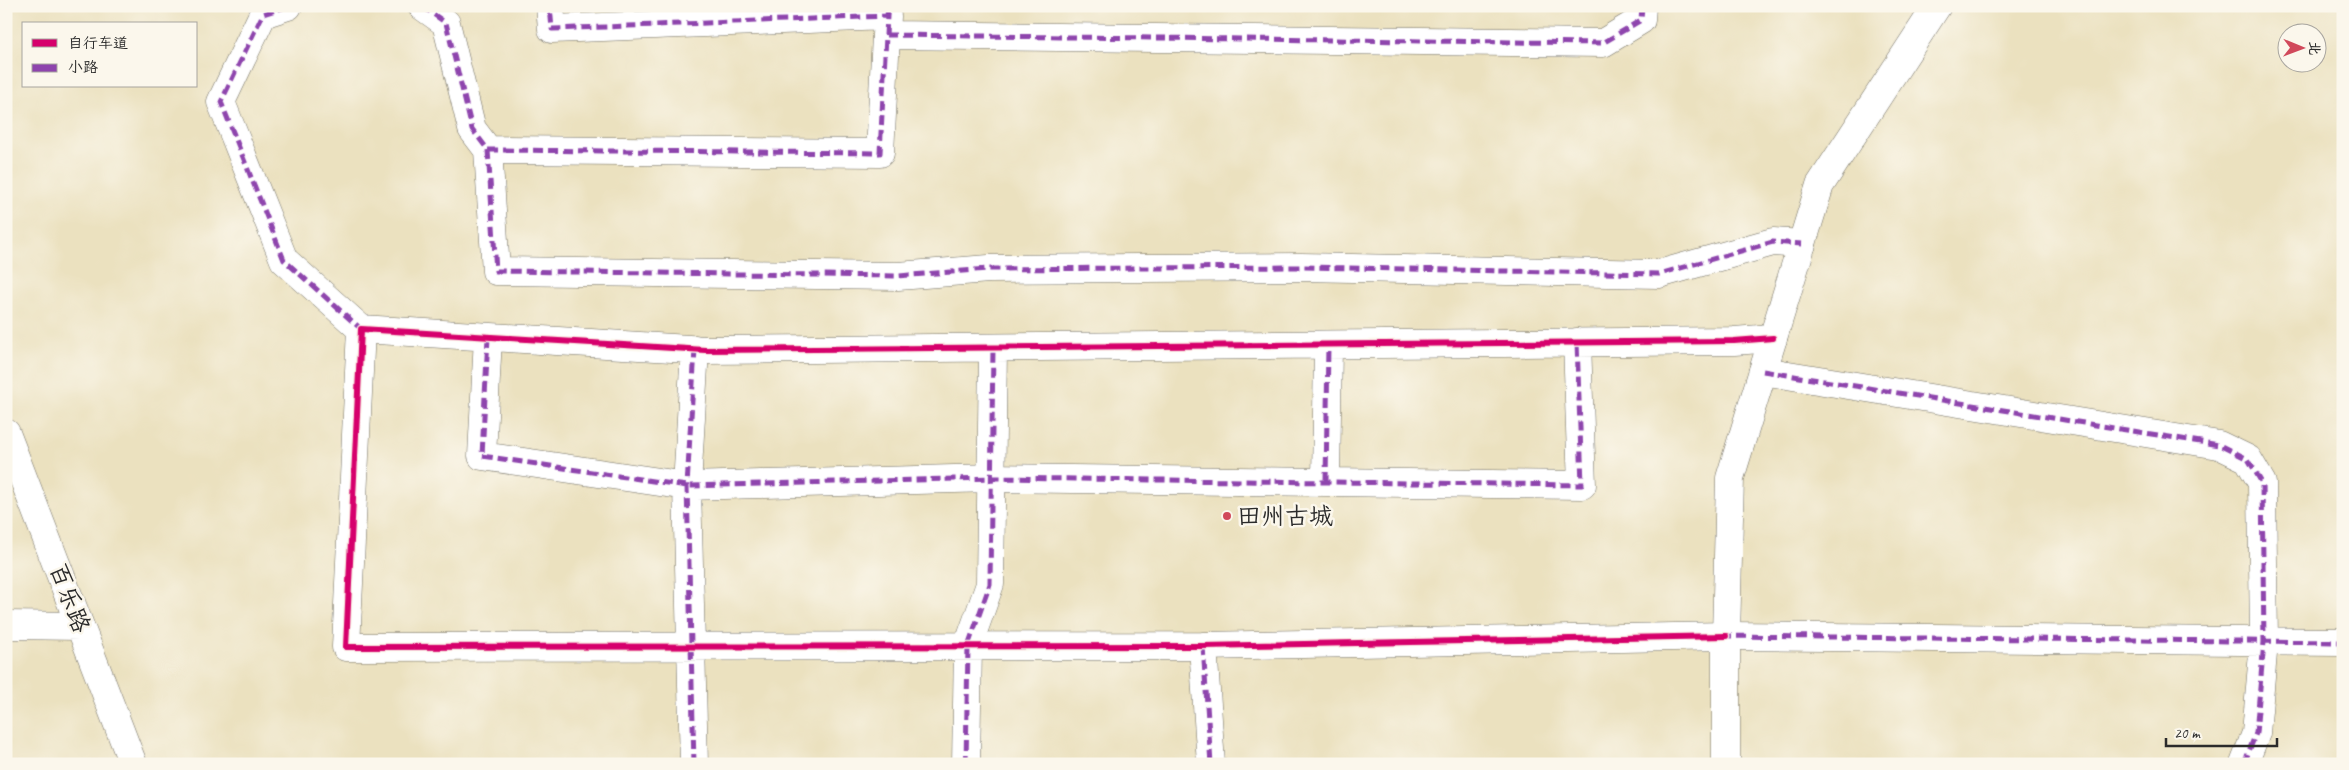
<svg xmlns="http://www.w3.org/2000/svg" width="2349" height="770" font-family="Caveat,'LXGW WenKai TC',sans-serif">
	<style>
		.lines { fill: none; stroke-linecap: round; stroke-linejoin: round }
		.pedestrian-casing { stroke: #6e6b5f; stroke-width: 29 }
		.minor-casing { stroke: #6e6b5f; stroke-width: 29 }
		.tertiary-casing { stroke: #6e6b5f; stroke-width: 29 }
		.pedestrian { stroke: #fff; stroke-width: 28 }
		.minor { stroke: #fff; stroke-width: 28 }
		.tertiary { stroke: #fff; stroke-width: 28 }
		.quiet { stroke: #8e44ad; stroke-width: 5; stroke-dasharray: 10 5; stroke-linecap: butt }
		.cycleway-casing { stroke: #fbf7ec; stroke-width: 9 }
		.cycleway { stroke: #d6006c; stroke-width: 6 }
		.poi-dot { fill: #d1495b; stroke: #fbf7ec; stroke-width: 2 }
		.labels { text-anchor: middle; stroke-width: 5; stroke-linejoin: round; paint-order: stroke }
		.poi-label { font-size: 24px; fill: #2b2b2b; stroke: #fbf7ec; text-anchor: start }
		.street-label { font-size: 24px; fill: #2b2b2b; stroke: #fbf7ec }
	</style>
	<rect width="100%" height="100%" fill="#fbf7ec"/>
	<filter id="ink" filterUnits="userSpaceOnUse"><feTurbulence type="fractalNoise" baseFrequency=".02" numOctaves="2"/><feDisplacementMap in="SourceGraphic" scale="10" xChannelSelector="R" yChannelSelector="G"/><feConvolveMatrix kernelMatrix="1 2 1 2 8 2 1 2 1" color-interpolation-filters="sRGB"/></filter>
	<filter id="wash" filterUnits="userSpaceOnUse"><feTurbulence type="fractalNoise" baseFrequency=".0096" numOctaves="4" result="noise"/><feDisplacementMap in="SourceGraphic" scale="20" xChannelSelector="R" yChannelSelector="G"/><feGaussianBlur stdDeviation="1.12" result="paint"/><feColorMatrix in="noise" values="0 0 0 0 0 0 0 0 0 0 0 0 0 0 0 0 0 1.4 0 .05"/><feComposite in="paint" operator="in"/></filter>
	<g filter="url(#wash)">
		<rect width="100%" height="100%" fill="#ebe1bf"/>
	</g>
	<g filter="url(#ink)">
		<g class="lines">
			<defs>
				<path id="pedestrian" d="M1763,371L2219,445L2248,459L2262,483L2264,642L2256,733L2244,764
					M1726,636L2343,642"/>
				<path id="minor" d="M288,6L263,14L221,102L284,260L361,329
					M422,6L446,23L472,129L488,150L880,153L887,16L552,29L550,6
					M886,35L1603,43L1641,20L1642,6
					M488,150L496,271L898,276L989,269L1301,267L1659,274L1773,242L1802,244
					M488,337L482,456L687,486L992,478L1582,485L1577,342
					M1326,482L1328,345
					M1726,636L1203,646L346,647L361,329L705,350L1734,341L1773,338
					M1203,646L1211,764
					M694,764L687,486L695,349
					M966,764L968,646L990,584L993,348"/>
				<path id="tertiary" d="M6,433L133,764
					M6,625L80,626
					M1726,764V636L1730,478L1820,185L1937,6"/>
			</defs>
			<use href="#pedestrian" class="pedestrian-casing"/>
			<use href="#minor" class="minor-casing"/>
			<use href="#tertiary" class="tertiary-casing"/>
			<use href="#pedestrian" class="pedestrian"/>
			<use href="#minor" class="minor"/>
			<use href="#tertiary" class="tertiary"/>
			<path class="quiet" d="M288,6L263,14L221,102L284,260L361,329
				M422,6L446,23L472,129L488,150L880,153L887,16L552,29L550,6
				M887,16L888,6
				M886,35L1603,43L1641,20L1642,6
				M488,150L496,271L898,276L989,269L1301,267L1659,274L1773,242L1802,244
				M488,337L482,456L687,486L992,478L1582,485L1577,342
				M1763,371L2219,445L2248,459L2262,483L2264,642L2256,733L2244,764
				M1326,482L1328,345
				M1722,636L2343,642
				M1203,646L1211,764
				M694,764L687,486L695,349
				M966,764L968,646L990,584L993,348"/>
			<defs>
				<path id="cycleway" d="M1726,636L1203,646L346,647L361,329L705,350L1734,341L1773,338"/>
			</defs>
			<use href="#cycleway" class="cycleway-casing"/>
			<use href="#cycleway" class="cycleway"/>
		</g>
	</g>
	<circle class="poi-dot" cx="1227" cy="516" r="5"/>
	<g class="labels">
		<g class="poi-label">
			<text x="1237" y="524">田州古城</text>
		</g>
		<g class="street-label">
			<text transform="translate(70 598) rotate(69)" y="8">百乐路</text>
		</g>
	</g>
	<rect width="2349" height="770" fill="none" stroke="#fbf7ec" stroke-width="25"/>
	<rect x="22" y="22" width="175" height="65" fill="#fbf7ec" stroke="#a8a59f"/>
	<rect x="32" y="39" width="25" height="8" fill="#d6006c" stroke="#a8a59f"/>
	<text x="68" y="48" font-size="15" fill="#2b2b2b">自行车道</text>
	<rect x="32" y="64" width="25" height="8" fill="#8e44ad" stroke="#a8a59f"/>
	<text x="68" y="72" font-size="15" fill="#2b2b2b">小路</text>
	<g transform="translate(2302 48) rotate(91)"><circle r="24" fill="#fbf7ec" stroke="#a8a59f"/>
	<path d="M0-4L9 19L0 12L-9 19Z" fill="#d1495b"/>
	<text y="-8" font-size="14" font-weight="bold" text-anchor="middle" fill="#2b2b2b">北</text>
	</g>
	<path d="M2166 738v8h111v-8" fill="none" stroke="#2b2b2b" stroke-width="2.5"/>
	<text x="2174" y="738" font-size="15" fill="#2b2b2b" stroke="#fbf7ec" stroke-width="4" paint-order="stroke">20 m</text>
</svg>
